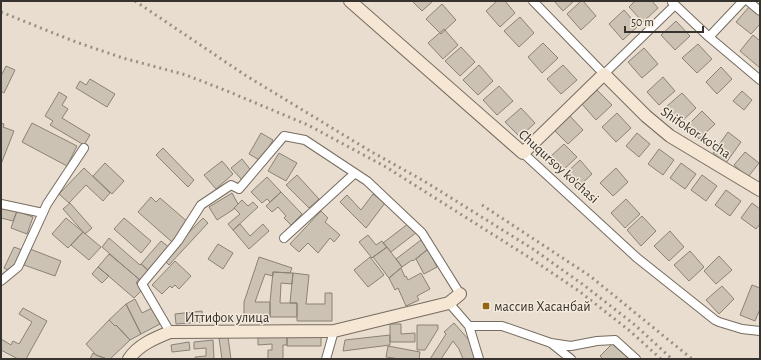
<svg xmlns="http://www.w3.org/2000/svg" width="761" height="360" font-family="'Alegreya Sans',sans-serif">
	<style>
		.building { fill: #ccc2b4; stroke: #8b8275 }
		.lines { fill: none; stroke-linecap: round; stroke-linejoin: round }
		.street-casing { stroke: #766c60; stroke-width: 10 }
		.secondary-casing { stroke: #766c60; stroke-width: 14 }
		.street { stroke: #fff; stroke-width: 8 }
		.secondary { stroke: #f5e7d4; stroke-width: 12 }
		.rail { stroke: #979086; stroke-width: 3; stroke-dasharray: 2 4; stroke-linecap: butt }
		.poi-dot { fill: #956615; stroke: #f5ebdc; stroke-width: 1.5 }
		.labels { text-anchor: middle; stroke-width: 3; stroke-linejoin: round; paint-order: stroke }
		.street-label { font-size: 14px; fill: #36322d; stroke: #f5ebdc }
		.poi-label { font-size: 14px; fill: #36322d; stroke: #f5ebdc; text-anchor: start }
	</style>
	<rect width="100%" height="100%" fill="#e8ddcf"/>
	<path class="building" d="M412,1H433L422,11Z
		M497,1H505L515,13L500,27L486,11Z
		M554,1H574L563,11Z
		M581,1H583L596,16L581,30L567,14Z
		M635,1H652L658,8L643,22L629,7Z
		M442,4L456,20L441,34L426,19Z
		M749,7L760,16V24L751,34L736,22Z
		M624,10L638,26L623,40L609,24Z
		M520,17L534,33L519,47L504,31Z
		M676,21L690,36L675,50L661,35Z
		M444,29L458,45L443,59L428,43Z
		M753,35L760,41V68L740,51Z
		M543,43L558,58L542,73L528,57Z
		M698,44L712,59L697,73L682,58Z
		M461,47L475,62L460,76L445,61Z
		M644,48L658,64L642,78L628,62Z
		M479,65L493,81L478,95L463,80Z
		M563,65L577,80L561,94L547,79Z
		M6,66L15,70L4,93L1,91V76Z
		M721,67L732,79L717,94L706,82Z
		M663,77L675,91L659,105L647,92Z
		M90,79L115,94L107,107L76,88L80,81L86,85Z
		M499,86L513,101L497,115L483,100Z
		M597,90L612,105L596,120L582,104Z
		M742,91L752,100L744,110L733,101Z
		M59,92L67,97L62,105L68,109L62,118L90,135L84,145L50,125L53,121L45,116Z
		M682,93L696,108L680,123L666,107Z
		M521,108L535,123L520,137L505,122Z
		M702,111L715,124L699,139L687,126Z
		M617,113L631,128L616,142L602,127Z
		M569,115L583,130L568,144L553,129Z
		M1,123L4,124L3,127L14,131L1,164Z
		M32,123L77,146L67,166L22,142Z
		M728,132L741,142L726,163L713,153Z
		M261,133L273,140L261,161L249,154Z
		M637,133L650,144L639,157L626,146Z
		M564,144L577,157L561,172L549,158Z
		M163,148L194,180L188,187L156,155Z
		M659,149L674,160L663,175L648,164Z
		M745,152L759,163L748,177L734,165Z
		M279,153L297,163L286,181L268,171Z
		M242,159L253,173L243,181L231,168Z
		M580,160L592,174L577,188L564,175Z
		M222,161L233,174L216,189L204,175Z
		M105,163L124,181L112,194L93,176Z
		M681,163L696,174L685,189L670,178Z
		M84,168L110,193L103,201L86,185L69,203L59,194Z
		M616,168L628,182L613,196L600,183Z
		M297,175L319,199L309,208L286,185Z
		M702,175L717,186L706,201L691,190Z
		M267,177L281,192L270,202L267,199L262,203L251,192Z
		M726,190L741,201L730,216L715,205Z
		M281,192L302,214L291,225L284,218L286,216L278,207L272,212L266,206Z
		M232,193L238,204L234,208V209L217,220L209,207Z
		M373,194L385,203L366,228L340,202L347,195L361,210Z
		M151,197L156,202L160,198L189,223L172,242L138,212Z
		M626,199L640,214L625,228L611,213Z
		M242,200L248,206L253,202L258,207L233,230L228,224L240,214L234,208Z
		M70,203L92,228L85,234L63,209Z
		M752,203L760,209V224L756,229L741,218Z
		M1,207L17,211L13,221L1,218Z
		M17,211L33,217L27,234L11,228Z
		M321,211L328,218L325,222L340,235L334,242L330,238L318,253L308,243L299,252L290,244Z
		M642,216L656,231L641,246L627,230Z
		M66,218L83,232L68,248L52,234Z
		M124,218L151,241L141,253L114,229Z
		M203,218L208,223L169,265L163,259Z
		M409,223L417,232L391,252L383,243Z
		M240,224L250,236L263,224L269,231L249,249L233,230Z
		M670,231L684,247L669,261L654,246Z
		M83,232L101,247L89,260L71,245Z
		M368,235L376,245L382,241L387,247L372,258L359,242Z
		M109,238L140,265L141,264L150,272L141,281L102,247Z
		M421,240L428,249L413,261L412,260L402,267L396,259Z
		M161,241L170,248L150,272L141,264Z
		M218,244L233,253L223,269L208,259Z
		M14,247L22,250L12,272L4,268Z
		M387,247L402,267L389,278L373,257Z
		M30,249L61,261L55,276L24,265Z
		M428,249L437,267L424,274L416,259Z
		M690,251L704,267L689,281L674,265Z
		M109,254L139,279L136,283L143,289L134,298L98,267Z
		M719,256L732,270L716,284L704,271Z
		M259,257L292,268L290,273L273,272V276L265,274L255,302H270V317H244V302Z
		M370,257L384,275L368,287L354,270Z
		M175,261L191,276L179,289L175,285L172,288L170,286L162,294L152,285Z
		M98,267L109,276L102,283L92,274Z
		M401,268L405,277L406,276L408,280L421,273L430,289L417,296L419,300L406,306L398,288L395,290L389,278Z
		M273,272L293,273L292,284L281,283L280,303H297V317H270V302Z
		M293,273L309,275L306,304H325V293H332V321H297V303H290Z
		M752,285L760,288V309L755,321L740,315Z
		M722,286L734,299L719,314L706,300Z
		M135,299L142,313L152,308L160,324L141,334L126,304Z
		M126,304L141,334L130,340L116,325L115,326L109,320Z
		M23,308L47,321L26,359H18L1,350V339L11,345L13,341L19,344L32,322L19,314Z
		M202,311L203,322L176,324L175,314Z
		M109,320L115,326L116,325L130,340L110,359H107L96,355L86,344Z
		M454,323L469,340L476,359H463L459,349L453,341L441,359H430L446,334L444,332Z
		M390,324H401V334L415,333V342H390Z
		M417,325H438V329L425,350H417Z
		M287,334H321V346H287Z
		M390,335V345L343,351L345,340Z
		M258,336H287V345H283V359H268V350H272V344L258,345Z
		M228,337L231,359H222L219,338Z
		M213,340L214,359H195V357L206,356V348L194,349V342Z
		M189,342L190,350L172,352L171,345Z
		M612,344L628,358L627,359H603L600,356Z
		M388,346L420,352L419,359H400L386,357Z
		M93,353L96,355L107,359H90Z"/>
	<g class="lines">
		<defs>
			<path id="street" d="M533,1L604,74L675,5
				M748,1L760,11
				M672,2L709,37L760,80
				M709,37L743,1
				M523,153L636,257L715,320L719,322L742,329L760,331
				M1,204L43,213
				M284,238L355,173
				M1,281L18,267L47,204L84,148
				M449,303L469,326H502L551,343L571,359
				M469,326L479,359
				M170,332L142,284L178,241L201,205L231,185L239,189L284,136L305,140L367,181L422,233L460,294
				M551,343L571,346L597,341L615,340L636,359
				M326,359L334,331"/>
			<path id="secondary" d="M350,1L523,153L604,74L646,116L670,136L760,190
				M129,359C138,345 155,338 170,332L334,331L449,303L460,294"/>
		</defs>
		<use href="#street" class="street-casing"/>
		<use href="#secondary" class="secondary-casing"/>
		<use href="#street" class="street"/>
		<use href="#secondary" class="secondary"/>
		<path class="rail" d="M135,1L245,75L370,151L424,181L533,249L585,286L635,325L672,359
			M1,12L76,42L123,58L186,75L227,91L308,125L386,167L527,256L579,291L630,331L661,359
			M482,205L590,276L692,359"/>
	</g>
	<rect class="poi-dot" x="482" y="302" width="8" height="8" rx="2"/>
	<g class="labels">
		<g class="street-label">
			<text transform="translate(696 132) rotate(34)" y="5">Shifokor ko'cha</text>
			<text transform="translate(559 166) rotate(42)" y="5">Chuqursoy ko'chasi</text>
			<text x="227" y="322">Иттифок улица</text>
		</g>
		<g class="poi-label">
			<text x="494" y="311">массив Хасанбай</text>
		</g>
	</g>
	<rect width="761" height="360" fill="none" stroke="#36322d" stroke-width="4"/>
	<path d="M625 26v6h78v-6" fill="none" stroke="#36322d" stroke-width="2"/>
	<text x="631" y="26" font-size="12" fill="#36322d" stroke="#f5ebdc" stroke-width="3" paint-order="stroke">50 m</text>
</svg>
